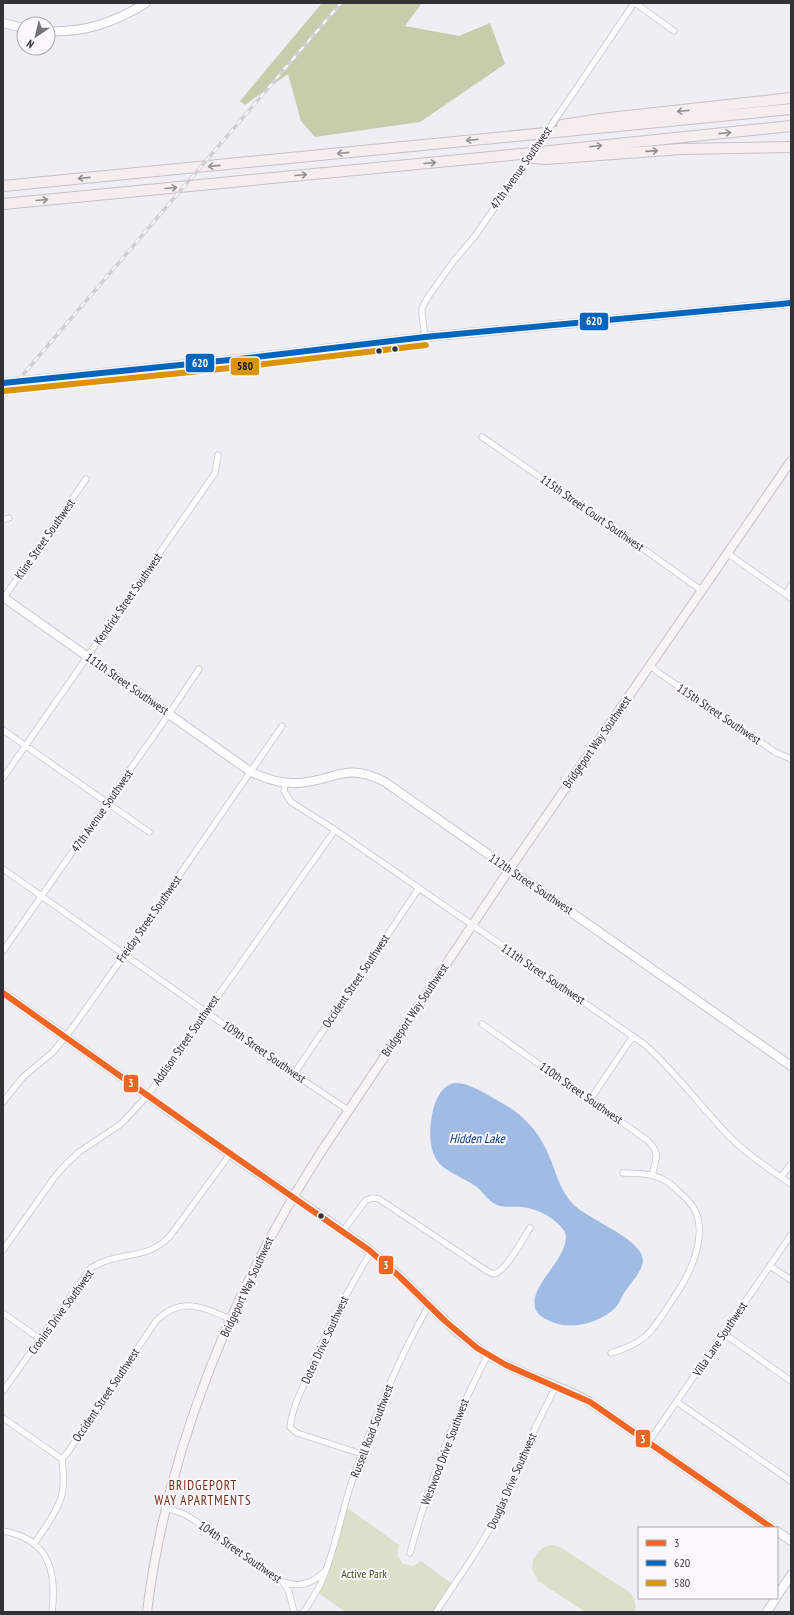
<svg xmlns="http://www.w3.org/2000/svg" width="794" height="1615" font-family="'PT Sans Narrow',sans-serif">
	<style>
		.green { fill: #dbe0cb }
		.forest { fill: #c6cdab }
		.water { fill: #a1bce4 }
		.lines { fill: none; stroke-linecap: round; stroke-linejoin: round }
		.street-casing { stroke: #c6c5ca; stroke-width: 7 }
		.secondary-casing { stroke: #c6c5ca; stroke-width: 10 }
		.primary-casing { stroke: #c8c0c4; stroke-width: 10 }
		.highway-casing { stroke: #c8c0c4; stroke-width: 12 }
		.street { stroke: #fdfcfd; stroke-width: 5.5 }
		.secondary { stroke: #fdfcfd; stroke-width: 8 }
		.primary { stroke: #f8f4f5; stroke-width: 8 }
		.highway { stroke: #f6edef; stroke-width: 10 }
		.rail-casing { stroke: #d0d0d2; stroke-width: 3.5 }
		.rail { stroke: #faf8fe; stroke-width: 2; stroke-dasharray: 6; stroke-linecap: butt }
		.street-bridge-casing { stroke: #c6c5ca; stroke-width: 7; stroke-linecap: butt }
		.street-bridge { stroke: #fdfcfd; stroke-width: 5.5 }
		.bus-1-casing { stroke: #faf8fe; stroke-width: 9 }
		.bus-2-casing { stroke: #faf8fe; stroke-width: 9 }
		.bus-3-casing { stroke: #faf8fe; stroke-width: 9 }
		.bus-1 { stroke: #f26522; stroke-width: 6 }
		.bus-2 { stroke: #0065bd; stroke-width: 6 }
		.bus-3 { stroke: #d99408; stroke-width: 6 }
		.oneway { stroke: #948f92 }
		.bus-dot { fill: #323136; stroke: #faf8fe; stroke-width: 1.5 }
		.labels { text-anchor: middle; stroke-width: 4; stroke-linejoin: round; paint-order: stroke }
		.street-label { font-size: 12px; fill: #323136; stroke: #faf8fe }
		.park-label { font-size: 12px; fill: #464f1d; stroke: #faf8fe }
		.water-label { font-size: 13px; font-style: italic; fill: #023979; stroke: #faf8fe }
		.neighbourhood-label { font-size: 13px; letter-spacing: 1px; fill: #6f2e13; stroke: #faf8fe }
		.line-badge { stroke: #faf8fe; stroke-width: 1.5 }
		.badge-label { font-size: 11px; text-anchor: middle; font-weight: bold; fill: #fff }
		.pale-badge-label { font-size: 11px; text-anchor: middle; font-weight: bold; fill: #111 }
	</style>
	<rect width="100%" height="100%" fill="#efeef4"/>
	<path class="green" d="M345,1506L399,1545L397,1555L403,1564L413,1566L421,1561L454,1585L436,1612H345L316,1591L320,1584Z
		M551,1545L560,1547L628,1591C634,1597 637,1604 635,1612H585L538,1581L532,1569L533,1559L542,1548Z"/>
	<path class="forest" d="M322,3H422L405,26L459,36L490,23L505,64L420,122L315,137L301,121L288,74L245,105L240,101Z"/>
	<path class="water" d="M454,1083C469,1083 481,1091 493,1098C524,1114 540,1131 552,1163C557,1177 562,1192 572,1203C586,1219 644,1239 643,1261C642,1271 632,1282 626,1290C622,1295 620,1303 615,1308C600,1323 568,1332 548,1320C543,1318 537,1314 535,1308C529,1283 572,1257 565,1232C556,1218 538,1209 522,1207C514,1206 505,1208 497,1205C489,1202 484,1193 477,1187C467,1180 454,1175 443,1167C427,1154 429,1128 433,1110C436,1098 442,1086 454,1083Z"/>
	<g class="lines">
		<defs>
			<path id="street" d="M635,3L674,31
				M574,92L634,3
				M425,337L422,314V308L428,297L453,262L475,236L502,197
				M482,437L607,523L701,590
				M3,520L9,518
				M727,553L791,598
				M786,594L791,586
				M3,599L86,479
				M650,665L659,673L775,752L791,759
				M3,730L149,832
				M3,778L215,473L218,455
				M285,783L284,791L291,802L335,830L644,1044C677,1073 702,1109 733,1140C750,1157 771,1170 791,1184
				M3,869L294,1074L348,1110
				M3,951L169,714L199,669
				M482,1024L647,1140C661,1153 656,1159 652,1175
				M294,1074L419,888
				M590,1100L633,1036
				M3,1102L23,1077L53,1052L73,1027L125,954L282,726
				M781,1177L791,1164
				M343,1231L366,1200L372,1198L379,1199L487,1271L494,1274C506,1271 523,1239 530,1228
				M3,1250L54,1178L66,1164L79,1152L121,1124L148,1095L335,830
				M770,1266L791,1280
				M3,1313L40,1339
				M723,1333L791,1381
				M611,1353C649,1342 653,1329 673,1299C689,1276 708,1238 695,1210C691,1203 685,1197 679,1192C673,1185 663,1178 654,1176C644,1173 633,1173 623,1173
				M3,1391L91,1268C116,1251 148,1261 170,1236L230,1154
				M677,1402L791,1481
				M3,1418L62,1459
				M648,1443L791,1235
				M362,1454L297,1433L290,1427C292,1409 301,1391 308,1375C326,1332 347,1291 371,1252
				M167,1508L184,1514L194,1520L283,1582L289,1592L294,1612
				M3,1531C49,1539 57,1571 52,1612
				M34,1544C44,1529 62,1506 63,1488C64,1478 63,1468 62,1459L68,1452L156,1321C180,1296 203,1307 230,1319
				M410,1553C420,1517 431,1481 445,1446C458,1414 473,1384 488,1354
				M283,1582C299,1588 312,1584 324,1572
				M304,1612C310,1602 316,1593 321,1583C335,1551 341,1514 352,1481C373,1420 397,1361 429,1305
				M436,1612L474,1555L497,1517L536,1426L556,1386"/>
			<path id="secondary" d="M3,23L24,28
				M48,31C85,33 115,22 146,3
				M3,383L239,359L425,337L791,303
				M3,597L251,772C266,779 281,784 298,783C335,781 345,761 385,782L791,1066
				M3,993C79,1046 154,1101 230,1154C276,1186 324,1216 369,1250C413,1283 446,1331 495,1359C525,1376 560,1385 590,1402L772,1528
				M777,1531L791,1541
				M777,1596L791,1575
				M767,1612L776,1598"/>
			<path id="primary" d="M147,1612C167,1449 234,1286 323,1149L509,870L791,461"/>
			<path id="highway" d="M562,125L600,119L791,98
				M533,158L546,159L681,149L791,147
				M3,186L791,109
				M3,204L501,156L791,126"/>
		</defs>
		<use href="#street" class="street-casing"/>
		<use href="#secondary" class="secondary-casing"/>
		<use href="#primary" class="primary-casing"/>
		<use href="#highway" class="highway-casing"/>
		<use href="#street" class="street"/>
		<use href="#secondary" class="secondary"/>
		<use href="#primary" class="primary"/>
		<use href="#highway" class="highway"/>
		<defs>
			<path id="rail" d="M3,398L341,3"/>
		</defs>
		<use href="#rail" class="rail-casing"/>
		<use href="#rail" class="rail"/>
		<defs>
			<path id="street-bridge" d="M502,197L574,92"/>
		</defs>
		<use href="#street-bridge" class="street-bridge-casing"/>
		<use href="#street-bridge" class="street-bridge"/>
		<defs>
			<path id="bus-1" d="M3,993L202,1134L369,1250L400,1277L445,1321L477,1348L506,1365L590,1402L772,1528"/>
			<path id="bus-2" d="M3,383L239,359L425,337L791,303"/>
			<path id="bus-3" d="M4,391L240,367L426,345"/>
		</defs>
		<use href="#bus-1" class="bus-1-casing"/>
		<use href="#bus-2" class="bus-2-casing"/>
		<use href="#bus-3" class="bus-3-casing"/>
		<use href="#bus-1" class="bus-1"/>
		<use href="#bus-2" class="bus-2"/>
		<use href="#bus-3" class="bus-3"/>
	</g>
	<defs><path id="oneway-shaft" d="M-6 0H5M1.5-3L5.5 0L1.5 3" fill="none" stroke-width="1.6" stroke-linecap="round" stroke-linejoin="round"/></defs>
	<g class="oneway">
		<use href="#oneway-shaft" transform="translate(683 111) rotate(174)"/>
		<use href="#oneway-shaft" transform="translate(725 133) rotate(-6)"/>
		<use href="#oneway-shaft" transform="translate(472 140) rotate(174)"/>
		<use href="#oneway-shaft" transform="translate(596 146) rotate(-6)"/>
		<use href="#oneway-shaft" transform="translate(652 151) rotate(-4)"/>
		<use href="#oneway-shaft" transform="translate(343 153) rotate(174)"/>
		<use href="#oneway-shaft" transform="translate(430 163) rotate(-5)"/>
		<use href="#oneway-shaft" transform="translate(214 166) rotate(174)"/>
		<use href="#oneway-shaft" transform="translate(301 175) rotate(-5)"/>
		<use href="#oneway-shaft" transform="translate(84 178) rotate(174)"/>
		<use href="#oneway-shaft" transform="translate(171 188) rotate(-5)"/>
		<use href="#oneway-shaft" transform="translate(42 200) rotate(-5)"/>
	</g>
	<g class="bus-dot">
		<circle cx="395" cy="349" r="3.5"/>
		<circle cx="379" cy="351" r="3.5"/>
		<circle cx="321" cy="1216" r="3.5"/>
	</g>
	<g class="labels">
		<g class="street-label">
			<text transform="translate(521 168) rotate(-55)" y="4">47th Avenue Southwest</text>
			<text transform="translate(592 513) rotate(35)" y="4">115th Street Court Southwest</text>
			<text transform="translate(45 539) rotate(-55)" y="4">Kline Street Southwest</text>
			<text transform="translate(128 599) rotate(-55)" y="4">Kendrick Street Southwest</text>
			<text transform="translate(127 684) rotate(35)" y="4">111th Street Southwest</text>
			<text transform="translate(719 714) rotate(34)" y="4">115th Street Southwest</text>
			<text transform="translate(597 742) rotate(-55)" y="4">Bridgeport Way Southwest</text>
			<text transform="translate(102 811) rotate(-55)" y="4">47th Avenue Southwest</text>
			<text transform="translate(531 884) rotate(34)" y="4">112th Street Southwest</text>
			<text transform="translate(149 919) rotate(-55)" y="4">Freiday Street Southwest</text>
			<text transform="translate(543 974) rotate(34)" y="4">111th Street Southwest</text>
			<text transform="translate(356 981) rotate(-56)" y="4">Occident Street Southwest</text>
			<text transform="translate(415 1010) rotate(-56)" y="4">Bridgeport Way Southwest</text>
			<text transform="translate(186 1040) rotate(-55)" y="4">Addison Street Southwest</text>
			<text transform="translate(264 1052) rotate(35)" y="4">109th Street Southwest</text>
			<text transform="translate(581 1093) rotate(35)" y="4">110th Street Southwest</text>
			<text transform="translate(247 1287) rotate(-65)" y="4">Bridgeport Way Southwest</text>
			<text transform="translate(61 1312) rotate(-54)" y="4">Cronins Drive Southwest</text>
			<text transform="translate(720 1339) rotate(-56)" y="4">Villa Lane Southwest</text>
			<text transform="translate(325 1340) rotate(-65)" y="4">Doten Drive Southwest</text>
			<text transform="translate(106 1395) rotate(-56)" y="4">Occident Street Southwest</text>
			<text transform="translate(372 1431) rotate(-69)" y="4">Russell Road Southwest</text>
			<text transform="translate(445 1452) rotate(-69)" y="4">Westwood Drive Southwest</text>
			<text transform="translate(512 1481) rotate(-66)" y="4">Douglas Drive Southwest</text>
			<text transform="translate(240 1552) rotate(35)" y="4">104th Street Southwest</text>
		</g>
		<g class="park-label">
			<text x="364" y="1578">Active Park</text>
		</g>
		<g class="water-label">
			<text x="477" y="1143">Hidden Lake</text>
		</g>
		<g class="neighbourhood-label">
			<text x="203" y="1490">BRIDGEPORT<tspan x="203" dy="15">WAY APARTMENTS</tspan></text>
		</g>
	</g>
	<g class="line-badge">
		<rect x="579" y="312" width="30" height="19" rx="4" fill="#0065bd"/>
		<rect x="185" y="353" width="30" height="20" rx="4" fill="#0065bd"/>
		<rect x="230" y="357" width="30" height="19" rx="4" fill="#d99408"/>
		<rect x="123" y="1074" width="16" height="19" rx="4" fill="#f26522"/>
		<rect x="378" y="1255" width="16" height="20" rx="4" fill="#f26522"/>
		<rect x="635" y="1429" width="16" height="19" rx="4" fill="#f26522"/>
	</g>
	<g class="badge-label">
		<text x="594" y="325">620</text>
		<text x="200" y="367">620</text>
		<text x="131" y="1087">3</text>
		<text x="386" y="1269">3</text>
		<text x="643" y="1443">3</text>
	</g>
	<g class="pale-badge-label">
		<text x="245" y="370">580</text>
	</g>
	<rect width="794" height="1615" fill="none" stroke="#323136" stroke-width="8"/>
	<rect x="638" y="1527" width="140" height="72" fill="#faf8fe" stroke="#aaa8ae"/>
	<rect x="646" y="1540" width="20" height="6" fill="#f26522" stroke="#aaa8ae"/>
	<text x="674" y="1547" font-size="12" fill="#323136">3</text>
	<rect x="646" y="1560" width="20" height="6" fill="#0065bd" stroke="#aaa8ae"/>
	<text x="674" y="1567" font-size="12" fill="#323136">620</text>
	<rect x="646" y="1580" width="20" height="6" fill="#d99408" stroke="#aaa8ae"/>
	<text x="674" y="1587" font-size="12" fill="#323136">580</text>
	<g transform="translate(36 36) rotate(215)"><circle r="19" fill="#faf8fe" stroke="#aaa8ae"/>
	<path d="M0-3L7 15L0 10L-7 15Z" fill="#747378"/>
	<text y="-6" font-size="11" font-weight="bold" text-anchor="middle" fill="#323136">N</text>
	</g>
</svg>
